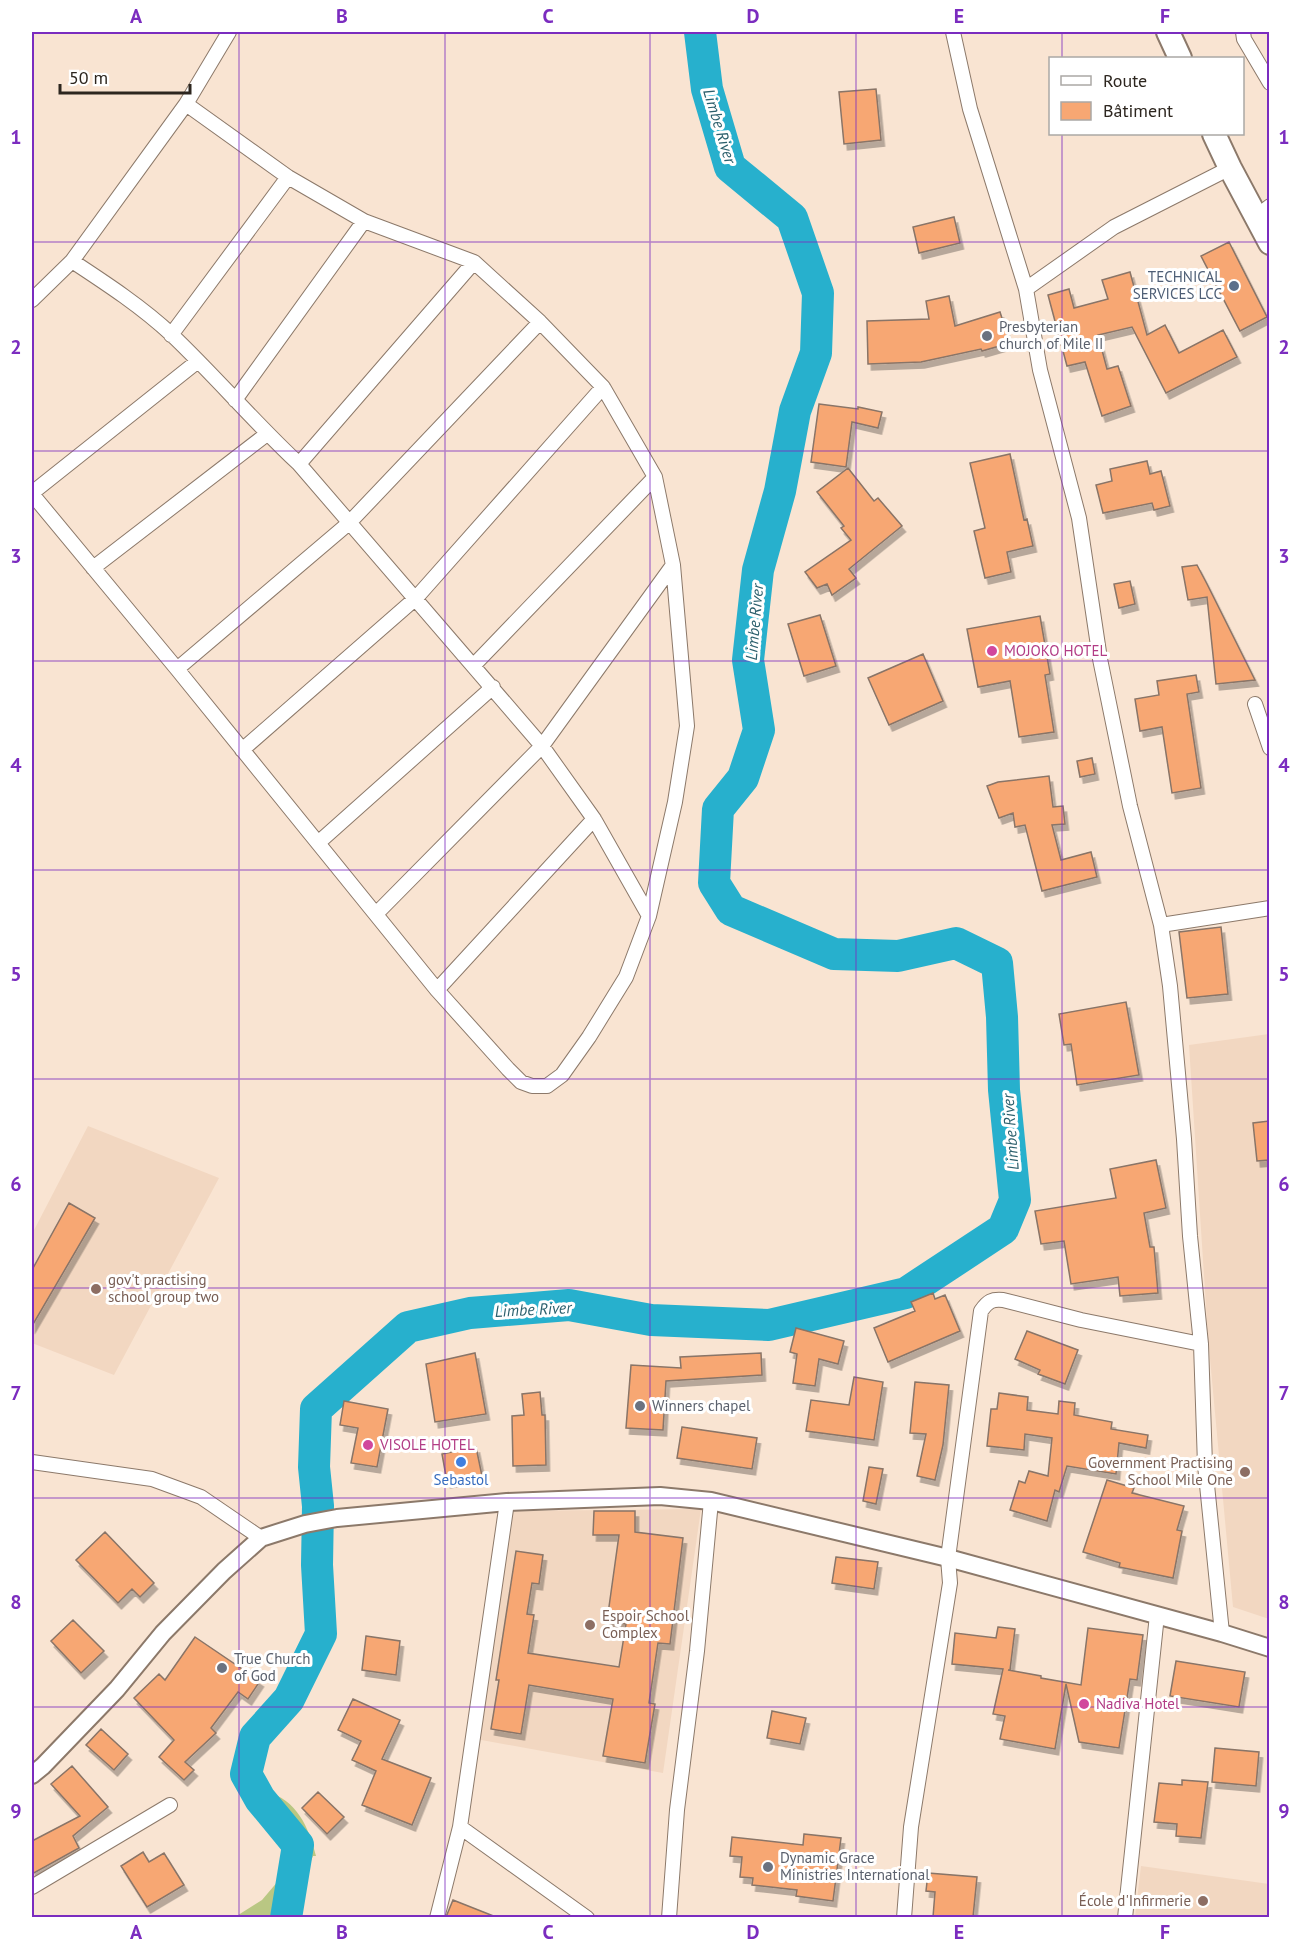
<svg xmlns="http://www.w3.org/2000/svg" width="1301" height="1949" font-family="'PT Sans',sans-serif">
	<style>
		.built { fill: #f2d7c1 }
		.green { fill: #b9c783 }
		.lines { fill: none; stroke-linecap: round; stroke-linejoin: round }
		.river { stroke: #27b0cd; stroke-width: 32 }
		.building { fill: #f7a773; stroke: #897467; stroke-width: 1.5; filter: url(#shadow) }
		.minor-casing { stroke: #8c796a; stroke-width: 16 }
		.tertiary-casing { stroke: #8c796a; stroke-width: 20 }
		.trunk-casing { stroke: #8c796a; stroke-width: 26 }
		.minor { stroke: #fff; stroke-width: 14 }
		.tertiary { stroke: #fff; stroke-width: 16 }
		.trunk { stroke: #fff; stroke-width: 22 }
		.grid { fill: none; stroke: #7b2cbf; stroke-width: 1.5; stroke-opacity: 0.55 }
		.service-dot { fill: #5c6f8a; stroke: #fff; stroke-width: 2 }
		.worship-dot { fill: #6b7280; stroke: #fff; stroke-width: 2 }
		.hotel-dot { fill: #d1479c; stroke: #fff; stroke-width: 2 }
		.education-dot { fill: #8d6e63; stroke: #fff; stroke-width: 2 }
		.shop-dot { fill: #3f7fe0; stroke: #fff; stroke-width: 2 }
		.labels { text-anchor: middle; stroke-width: 6; stroke-linejoin: round; paint-order: stroke }
		.service-label { font-size: 15px; fill: #4e5e75; stroke: #fff; text-anchor: end }
		.worship-label { font-size: 15px; fill: #5b616d; stroke: #fff; text-anchor: start }
		.hotel-label { font-size: 15px; fill: #b23c85; stroke: #fff; text-anchor: start }
		.education-label { font-size: 15px; fill: #785e54; stroke: #fff; text-anchor: start }
		.shop-label { font-size: 15px; fill: #366cbe; stroke: #fff }
		.water-label { font-size: 16px; font-style: italic; fill: #2b5f6c; stroke: #fff }
		.neatline { fill: none; stroke: #7b2cbf; stroke-width: 2 }
		.grid-label { font-size: 20px; text-anchor: middle; font-weight: bold; fill: #7b2cbf }
	</style>
	<defs>
		<filter id="shadow"><feDropShadow dx="3.5" dy="6" stdDeviation="0" flood-color="#0004"/></filter>
	</defs>
	<rect width="100%" height="100%" fill="#f9e4d2"/>
	<path class="built" d="M1269,1034V1619L1233,1607L1208,1337L1189,1045Z
		M88,1126L219,1178L114,1375L32,1343V1234Z
		M701,1509L663,1773L476,1739L513,1511Z
		M1141,1866L1269,1884V1917H1135Z"/>
	<path class="green" d="M266,1792C297,1799 309,1828 316,1856H313L308,1868L305,1890L295,1903L270,1917H235L262,1900L279,1880L282,1848L279,1835L276,1833C272,1821 260,1821 256,1803Z"/>
	<g class="lines">
		<path class="river" d="M286,1918L298,1845L260,1799L246,1774L255,1737L289,1699L321,1634L317,1565L318,1506L314,1467L316,1409L408,1327L470,1313L569,1305L651,1320L769,1325L906,1293L1003,1229L1015,1200L1004,1090L1002,1017L997,963L956,943L898,956L834,954L731,910L714,883L718,809L743,778L759,730L748,660L758,570L780,491L795,411L816,353L818,293L792,218L730,167L707,89L700,32"/>
	</g>
	<path class="building" d="M876,89L881,140L844,144L839,92Z
		M954,217L960,243L919,253L913,227Z
		M1229,242L1267,317L1240,331L1201,256Z
		M1130,272L1147,335L1165,325L1179,353L1223,330L1237,357L1166,393L1132,327L1098,335L1107,369L1118,366L1131,406L1102,416L1085,362L1067,366L1048,295L1069,289L1074,308L1108,299L1102,280Z
		M949,296L955,326L1000,312L1010,343L982,351L981,349L921,362L868,364L867,321L929,319L926,301Z
		M819,404L858,409V407L882,412L878,428L852,422L846,467L811,462Z
		M1010,454L1024,520L1027,519L1033,546L1007,552L1011,572L985,578L974,531L985,528L970,463Z
		M1147,461L1150,474L1161,471L1170,506L1154,510L1152,503L1103,513L1096,485L1112,481L1110,469Z
		M848,468L874,501L878,498L902,526L849,569L856,578L832,595L827,584L817,588L805,572L851,540L841,528L844,526L817,492Z
		M1197,565L1207,584L1255,680L1216,684L1207,597L1188,600L1182,567Z
		M1130,581L1135,604L1119,608L1114,584Z
		M820,615L836,666L804,676L788,624Z
		M1040,616L1050,674L1045,675L1054,732L1019,737L1010,681L978,687L967,629Z
		M923,654L943,701L889,725L868,678Z
		M1196,675L1199,692L1187,694L1201,788L1172,793L1162,727L1140,731L1135,699L1159,695L1157,681Z
		M1092,758L1095,774L1080,777L1077,761Z
		M1049,776L1053,807L1063,806L1065,824L1052,825L1061,860L1091,852L1097,877L1042,891L1025,825L1015,827L1013,813L999,818L987,786L998,782Z
		M1221,927L1228,994L1187,998L1179,932Z
		M1126,1002L1139,1075L1077,1085L1071,1044L1064,1045L1059,1014Z
		M1269,1121V1160L1257,1161L1253,1123Z
		M1156,1160L1166,1208L1144,1213L1150,1247H1154L1158,1293L1120,1296L1118,1277L1071,1284L1064,1241L1041,1244L1035,1211L1116,1198L1110,1169Z
		M69,1203L95,1218L32,1326V1270Z
		M933,1293L935,1299L945,1295L960,1331L888,1362L874,1328L915,1311L911,1302Z
		M796,1328L844,1341L838,1364L819,1359L815,1386L793,1383L797,1354L790,1352Z
		M1027,1331L1078,1350L1065,1384L1038,1374L1040,1370L1015,1359Z
		M475,1353L486,1414L435,1422L426,1364Z
		M761,1353L762,1375L666,1381L663,1430L626,1428L631,1365L681,1368L680,1357Z
		M854,1377L883,1382L874,1440L806,1431L811,1400L849,1405Z
		M915,1382L949,1385L943,1445L935,1480L917,1476L926,1434L910,1433Z
		M540,1392L542,1415H545L546,1465L513,1466L512,1416L524,1415L522,1394Z
		M999,1393L1028,1397L1027,1410L1058,1414L1059,1401L1075,1403L1074,1415L1112,1422L1111,1429L1148,1435L1146,1448L1119,1443L1116,1474L1067,1466L1059,1492L1055,1490L1047,1521L1010,1510L1019,1481L1025,1483L1029,1471L1048,1476L1052,1438L1025,1434L1024,1450L987,1446L991,1409H997Z
		M344,1401L388,1409L377,1467L351,1463L358,1428L340,1425Z
		M682,1427L757,1438L752,1469L677,1458Z
		M476,1447L482,1476L447,1482L442,1454Z
		M869,1467L883,1469L876,1504L863,1501Z
		M1107,1480L1134,1488L1132,1493L1184,1506L1177,1530L1182,1531L1173,1578L1119,1567L1120,1563L1083,1552Z
		M594,1511H635V1532L683,1538L670,1644L658,1643L649,1703L655,1704L645,1763L603,1756L613,1699L529,1685L521,1734L491,1729L499,1680H496L516,1551L543,1555L539,1584L532,1583L527,1614L534,1615L528,1653L619,1667L626,1624L607,1621L619,1535H593Z
		M105,1532L154,1583L140,1597L132,1589L118,1603L76,1560Z
		M836,1557L878,1562L874,1589L832,1583Z
		M73,1620L104,1651L81,1673L51,1641Z
		M998,1627L1015,1629L1010,1670H1008L1041,1676V1678L1081,1685L1088,1628L1143,1635L1137,1680L1130,1679L1119,1748L1079,1742L1066,1684L1055,1749L1000,1739L1005,1716L993,1714L1003,1669L952,1664L955,1633L996,1638Z
		M366,1636L400,1641L396,1675L362,1670Z
		M195,1637L260,1681L248,1699L238,1692L211,1728L216,1733L185,1762L194,1770L184,1780L159,1757L174,1740L134,1698L159,1674L165,1680Z
		M1176,1661L1245,1672L1239,1707L1170,1696Z
		M353,1699L400,1720L382,1759L431,1778L412,1825L362,1805L376,1771L352,1760L361,1741L338,1730Z
		M772,1711L806,1718L800,1744L767,1738Z
		M101,1729L128,1754L114,1770L86,1745Z
		M1215,1748L1259,1752L1256,1786L1212,1782Z
		M72,1766L108,1807L73,1836L79,1848L32,1874V1841L80,1816L51,1784Z
		M1182,1780L1208,1782L1201,1838L1176,1836L1177,1824L1154,1822L1159,1783L1182,1785Z
		M318,1792L344,1817L327,1834L302,1808Z
		M804,1834L841,1838L833,1901L796,1896L797,1890L752,1885L753,1878L740,1877L742,1857L730,1856L732,1837L803,1845Z
		M143,1852L149,1862L164,1853L184,1885L147,1907L121,1866Z
		M928,1873L977,1877L973,1917H933L935,1892L926,1891Z
		M453,1900L496,1917H446Z"/>
	<g class="lines">
		<defs>
			<path id="minor" d="M953,32L970,109L1026,289
				M1243,32L1244,39L1270,83
				M1256,217L1270,206
				M72,261C107,284 142,307 172,335C216,377 255,423 299,464L542,746L594,819L649,916
				M32,300L72,261L186,104L229,32
				M171,335L288,177
				M235,400L364,221
				M299,464L474,262
				M32,493L198,361
				M32,494L177,669L437,990L508,1069L521,1082L532,1086H547L562,1075L589,1037L626,977L649,916L675,802L687,726L673,565L655,477L603,387L540,322L474,262L364,221L288,177L186,104
				M93,568L267,434
				M474,665L655,477
				M177,669L349,523L540,322
				M1255,704L1270,748
				M242,750L416,598L603,387
				M318,843L493,687
				M376,914L542,746L673,565
				M1161,925L1270,908
				M437,990L594,819
				M32,1462L152,1479L201,1497L261,1538
				M1222,1633L1205,1465L1201,1344L1190,1236L1184,1139L1170,986L1161,925L1130,806L1100,659L1079,518L1040,370L1026,289L1114,227L1230,168
				M460,1827L587,1918
				M32,1887L170,1805
				M437,1918L460,1827L507,1502
				M669,1918L677,1810L697,1651L711,1501
				M904,1918L911,1827L950,1583L948,1558L981,1311C988,1301 992,1299 1003,1300L1081,1320L1201,1344
				M1125,1918L1157,1615"/>
			<path id="tertiary" d="M32,1775L43,1766L117,1689L163,1633L224,1571L261,1538L305,1524L337,1518L507,1502L660,1496L711,1501L948,1558L1222,1633L1270,1648"/>
			<path id="trunk" d="M1168,32L1180,58
				M1214,134L1230,168L1270,243"/>
		</defs>
		<use href="#minor" class="minor-casing"/>
		<use href="#tertiary" class="tertiary-casing"/>
		<use href="#trunk" class="trunk-casing"/>
		<use href="#minor" class="minor"/>
		<use href="#tertiary" class="tertiary"/>
		<use href="#trunk" class="trunk"/>
	</g>
	<path class="grid" d="M239,32V1918M445,32V1918M650,32V1918M856,32V1918M1062,32V58M1062,134V1918M32,242H1270M32,451H1270M32,661H1270M32,870H1270M32,1079H1270M32,1288H1270M32,1498H1270M32,1707H1270"/>
	<circle class="service-dot" cx="1234" cy="286" r="6"/>
	<g class="worship-dot">
		<circle cx="987" cy="336" r="6"/>
		<circle cx="640" cy="1406" r="6"/>
		<circle cx="222" cy="1668" r="6"/>
		<circle cx="768" cy="1867" r="6"/>
	</g>
	<g class="hotel-dot">
		<circle cx="992" cy="651" r="6"/>
		<circle cx="368" cy="1445" r="6"/>
		<circle cx="1084" cy="1704" r="6"/>
	</g>
	<g class="education-dot">
		<circle cx="96" cy="1289" r="6"/>
		<circle cx="1245" cy="1472" r="6"/>
		<circle cx="590" cy="1625" r="6"/>
		<circle cx="1203" cy="1901" r="6"/>
	</g>
	<circle class="shop-dot" cx="461" cy="1462" r="6"/>
	<g class="labels">
		<g class="service-label">
			<text x="1222" y="282">TECHNICAL<tspan x="1222" dy="17">SERVICES LCC</tspan></text>
		</g>
		<g class="worship-label">
			<text x="999" y="332">Presbyterian<tspan x="999" dy="17">church of Mile II</tspan></text>
			<text x="652" y="1411">Winners chapel</text>
			<text x="234" y="1664">True Church<tspan x="234" dy="17">of God</tspan></text>
			<text x="780" y="1863">Dynamic Grace<tspan x="780" dy="17">Ministries International</tspan></text>
		</g>
		<g class="hotel-label">
			<text x="1004" y="656">MOJOKO HOTEL</text>
			<text x="380" y="1450">VISOLE HOTEL</text>
			<text x="1096" y="1709">Nadiva Hotel</text>
		</g>
		<g class="education-label">
			<text x="108" y="1285">gov't practising<tspan x="108" dy="17">school group two</tspan></text>
			<text x="1233" y="1468" text-anchor="end">Government Practising<tspan x="1233" dy="17">School Mile One</tspan></text>
			<text x="602" y="1621">Espoir School<tspan x="602" dy="17">Complex</tspan></text>
			<text x="1191" y="1906" text-anchor="end">École d'Infirmerie</text>
		</g>
		<g class="shop-label">
			<text x="461" y="1485">Sebastol</text>
		</g>
		<g class="water-label">
			<text transform="translate(720 126) rotate(73)" y="6">Limbe River</text>
			<text transform="translate(754 622) rotate(-85)" y="6">Limbe River</text>
			<text transform="translate(1010 1132) rotate(-94)" y="6">Limbe River</text>
			<text transform="translate(533 1309) rotate(-3)" y="6">Limbe River</text>
		</g>
	</g>
	<rect width="1301" height="1949" fill="none" stroke="#ffffff" stroke-width="66"/>
	<rect x="1049" y="57" width="195" height="78" fill="#ffffff" stroke="#aba8a5" stroke-width="1.5"/>
	<rect x="1061" y="76" width="30" height="9" fill="#ffffff" stroke="#aba8a5" stroke-width="1.5"/>
	<text x="1103" y="87" font-size="18" fill="#2d261f">Route</text>
	<rect x="1061" y="102" width="30" height="18" fill="#f7a773" stroke="#aba8a5" stroke-width="1.5"/>
	<text x="1103" y="117" font-size="18" fill="#2d261f">Bâtiment</text>
	<path d="M60 84v9h130v-9" fill="none" stroke="#2d261f" stroke-width="3"/>
	<text x="69" y="84" font-size="18" fill="#2d261f" stroke="#ffffff" stroke-width="4.5" paint-order="stroke">50 m</text>
	<rect x="33" y="33" width="1235" height="1883" class="neatline"/>
	<g class="grid-label">
		<text x="136" y="23">A</text>
		<text x="342" y="23">B</text>
		<text x="548" y="23">C</text>
		<text x="753" y="23">D</text>
		<text x="959" y="23">E</text>
		<text x="1165" y="23">F</text>
		<text x="16" y="144">1</text>
		<text x="1284" y="144">1</text>
		<text x="16" y="354">2</text>
		<text x="1284" y="354">2</text>
		<text x="16" y="563">3</text>
		<text x="1284" y="563">3</text>
		<text x="16" y="772">4</text>
		<text x="1284" y="772">4</text>
		<text x="16" y="981">5</text>
		<text x="1284" y="981">5</text>
		<text x="16" y="1191">6</text>
		<text x="1284" y="1191">6</text>
		<text x="16" y="1400">7</text>
		<text x="1284" y="1400">7</text>
		<text x="16" y="1609">8</text>
		<text x="1284" y="1609">8</text>
		<text x="16" y="1818">9</text>
		<text x="1284" y="1818">9</text>
		<text x="136" y="1939">A</text>
		<text x="342" y="1939">B</text>
		<text x="548" y="1939">C</text>
		<text x="753" y="1939">D</text>
		<text x="959" y="1939">E</text>
		<text x="1165" y="1939">F</text>
	</g>
</svg>
